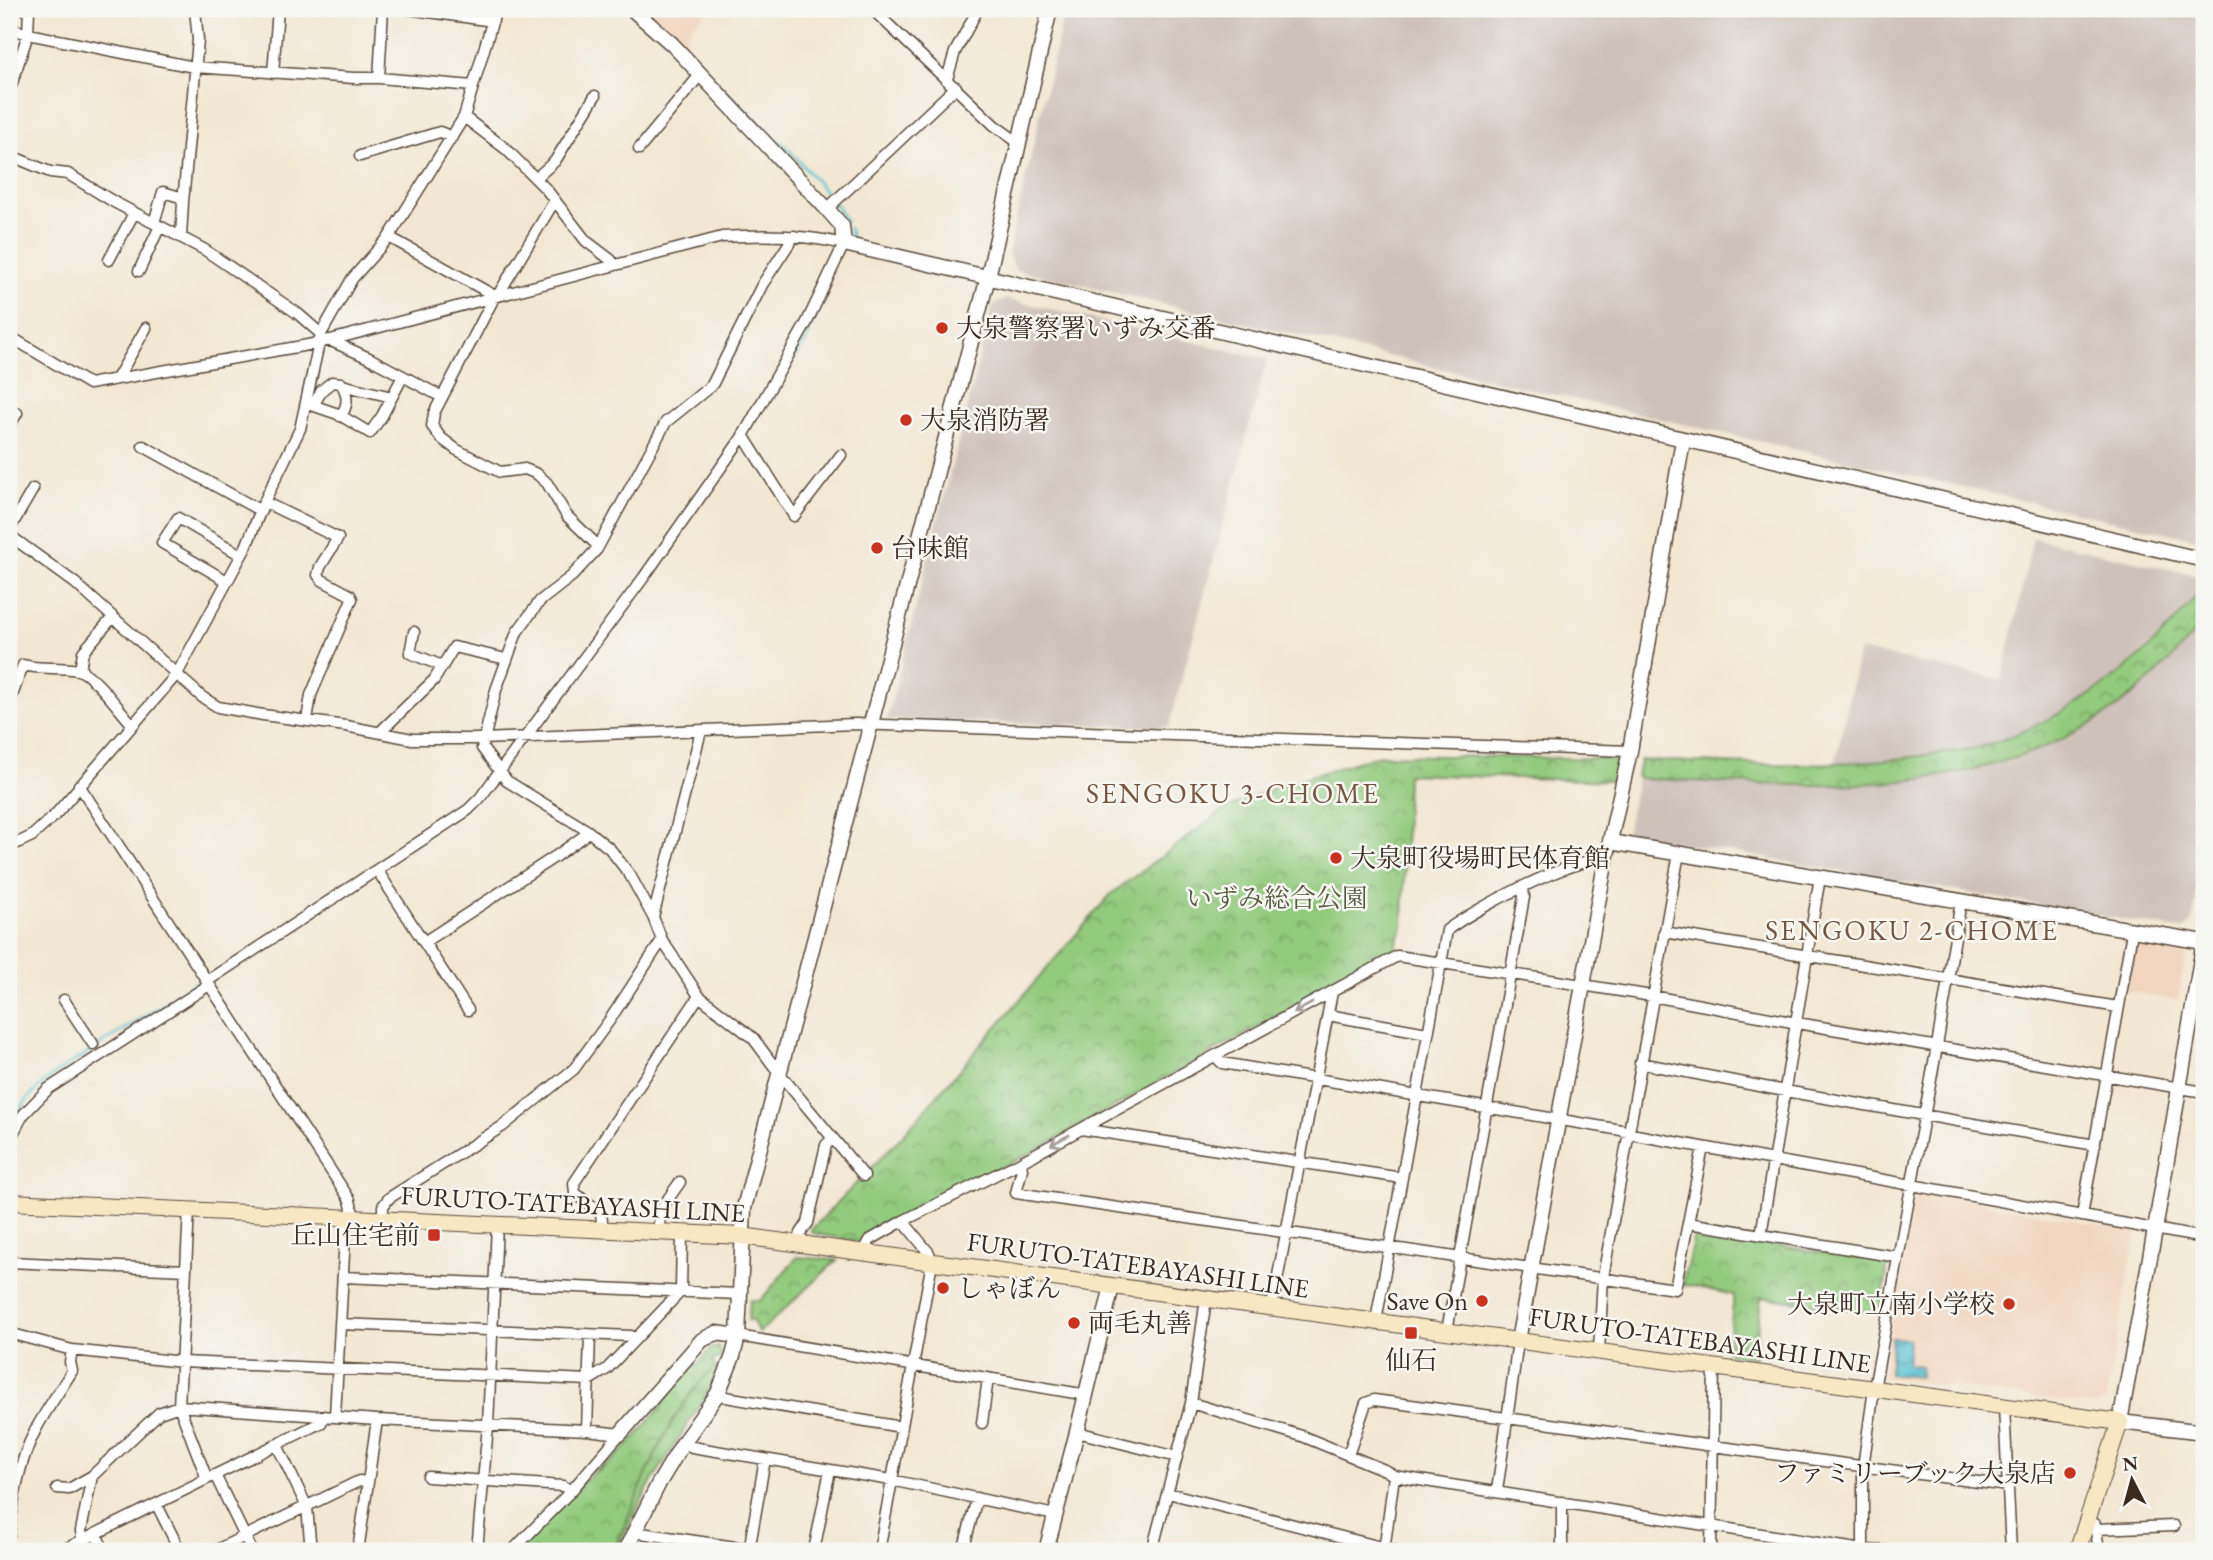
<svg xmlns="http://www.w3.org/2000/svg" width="2213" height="1560" font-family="'EB Garamond','Noto Serif JP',serif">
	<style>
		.built { fill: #f1d5bd }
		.industrial { fill: #cec1ba }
		.grass { fill: url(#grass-tufts); stroke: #667a4e; stroke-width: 2 }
		.park { fill: url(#park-crowns); stroke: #667a4e; stroke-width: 2 }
		.water { fill: url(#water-waves); stroke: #4a767a; stroke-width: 2 }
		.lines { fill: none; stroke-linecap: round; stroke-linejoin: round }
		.stream { stroke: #59c2d5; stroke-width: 2.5 }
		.minor-casing { stroke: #564639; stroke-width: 13 }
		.tertiary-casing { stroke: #564639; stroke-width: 17 }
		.secondary-casing { stroke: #564639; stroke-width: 18 }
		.minor { stroke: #fff; stroke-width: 10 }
		.tertiary { stroke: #fff; stroke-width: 14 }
		.secondary { stroke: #f7e8c3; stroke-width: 16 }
		.oneway { stroke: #a79f9a }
		.poi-dot { fill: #c8321e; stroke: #f6f6f2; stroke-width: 2.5 }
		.labels { text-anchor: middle; stroke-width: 5; stroke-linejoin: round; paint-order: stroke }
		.poi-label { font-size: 26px; fill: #3b2a1e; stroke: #f6f6f2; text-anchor: start }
		.park-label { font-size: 26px; fill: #555a3a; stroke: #f6f6f2 }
		.street-label { font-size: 26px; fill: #3b2a1e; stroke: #f6f6f2 }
		.neighbourhood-label { font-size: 28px; letter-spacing: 2px; fill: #77553e; stroke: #f6f6f2 }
	</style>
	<defs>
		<pattern id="grass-tufts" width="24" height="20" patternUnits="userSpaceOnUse" patternTransform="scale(1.75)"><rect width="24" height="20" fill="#92ca7d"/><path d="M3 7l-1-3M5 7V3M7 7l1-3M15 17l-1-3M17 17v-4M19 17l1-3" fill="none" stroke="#78a466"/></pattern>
		<pattern id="park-crowns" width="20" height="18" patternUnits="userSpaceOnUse" patternTransform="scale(1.75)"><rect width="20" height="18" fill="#92ca7d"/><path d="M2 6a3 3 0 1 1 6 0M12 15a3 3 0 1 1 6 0" fill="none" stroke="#78a466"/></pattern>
		<pattern id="water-waves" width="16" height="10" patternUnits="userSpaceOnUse" patternTransform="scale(1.75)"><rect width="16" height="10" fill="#59c2d5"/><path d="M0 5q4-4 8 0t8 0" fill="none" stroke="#4b9eac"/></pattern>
	</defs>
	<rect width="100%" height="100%" fill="#f6f6f2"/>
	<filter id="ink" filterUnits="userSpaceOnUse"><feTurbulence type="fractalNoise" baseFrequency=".0143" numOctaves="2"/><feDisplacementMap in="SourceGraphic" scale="14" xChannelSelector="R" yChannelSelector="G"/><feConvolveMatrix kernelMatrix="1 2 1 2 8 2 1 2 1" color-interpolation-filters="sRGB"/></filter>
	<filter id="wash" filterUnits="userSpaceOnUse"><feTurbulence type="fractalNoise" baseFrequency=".00686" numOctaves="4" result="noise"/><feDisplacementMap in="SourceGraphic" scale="28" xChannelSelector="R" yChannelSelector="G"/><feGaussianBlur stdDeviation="1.57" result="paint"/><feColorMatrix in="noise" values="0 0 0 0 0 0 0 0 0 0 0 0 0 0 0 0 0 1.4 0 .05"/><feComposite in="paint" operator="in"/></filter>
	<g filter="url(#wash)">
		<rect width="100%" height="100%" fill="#f2e7d3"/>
		<path class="built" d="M646,9H709L686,33L688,46Z
			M2140,940L2187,949L2178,1000L2126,991L2134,945Z
			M1920,1191L2136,1232L2106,1401L2096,1406L1882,1377L1915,1194Z"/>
		<path class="industrial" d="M1065,9H2204V541L1660,419L1016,270L1008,254Z
			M1006,299L1267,359L1169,727L887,720L993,305Z
			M2033,538L2204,577V585L2165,631L2129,664L2092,695L2049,719L1988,745L1898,760L1835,764L1859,650L2002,680Z
			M2204,617V855L2192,923L2183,930L1626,834L1637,778L1789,784H1861L1966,773L2015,760L2044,749L2073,736L2109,714L2144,686L2170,662Z"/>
		<path class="grass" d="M715,1367L719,1372L713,1383L648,1488L616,1551H613L634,1503L642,1456L697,1384Z"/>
		<path class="park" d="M2204,585C2204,594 2207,607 2204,616C2200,630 2161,670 2149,681C2010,808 1811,787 1637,778L1640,760C1735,764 1832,769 1927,755C1947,752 1970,751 1990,744C2074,716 2153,657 2204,585Z
			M1380,755L1618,759L1614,781L1407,774L1403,927L1394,949L1377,961L1029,1154L901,1217L859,1242L812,1233L811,1230L904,1134L1111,894L1224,810L1278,786Z
			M1695,1232L1888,1263L1881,1313L1761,1297L1755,1358L1728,1354L1734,1295L1683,1284Z
			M797,1257L837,1260L759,1333L752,1320H748L750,1300L760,1301Z
			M718,1347L722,1355L719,1359H713L715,1367C663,1416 643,1488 613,1551H518L624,1440L596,1473C631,1450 668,1397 693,1363L697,1366L711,1349Z"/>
		<path class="water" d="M1892,1338L1909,1339L1907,1365L1921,1366L1920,1377L1889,1374Z"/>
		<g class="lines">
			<path class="stream" d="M725,91L792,153L831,198
				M835,203L846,222
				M849,228L851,234L849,241
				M790,363L805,343L821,305
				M9,1126L28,1098L50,1077L202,979"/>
		</g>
	</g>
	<g filter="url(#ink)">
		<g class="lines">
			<defs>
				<path id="minor" d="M383,9L379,78L473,86
					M408,9L493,21
					M872,9L994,125L1019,143
					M9,28L28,34L194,67L354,78H379
					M273,73L278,9
					M947,79L955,52L978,9
					M9,92L28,34L29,9
					M464,117L506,149L546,189L586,241L611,260L613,264
					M639,149L700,75
					M9,155L50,172L68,174L114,202L205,250L297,313L321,334
					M360,156L440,132L452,137
					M536,178L555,161L595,96
					M183,202L198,40L195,9
					M827,209L956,87
					M154,223L163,192L180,197L183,202L181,237
					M794,236L762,285L712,385L666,422L597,549L572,576L540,601L517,632L496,690L482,748L507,781L588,831L610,849L630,875L653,917L662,940L699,996L753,1038L779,1073L864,1176
					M389,237L495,296L434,413L432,426L441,438L457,450L500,472L525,469L537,474L547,483L567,516L598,546
					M109,260L134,213
					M139,271L160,226
					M498,295L555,200
					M9,336L89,384L319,343L722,237C763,234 804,234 844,244L806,324L743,436L644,577L480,798L468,810L207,981
					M329,340L369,358L442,397
					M118,377L146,328
					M342,385L392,397
					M306,403L338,414L370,433L382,416L403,376
					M313,406L322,390L332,382L341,383C348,394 349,406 340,416
					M9,409L17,413L9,426
					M743,435L794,516L841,455
					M143,446L261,511
					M264,502L338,538L320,567L318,575L322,580L350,595L352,599L311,695L307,720
					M9,530L33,489
					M9,535L75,583L202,697L218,707L263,715L346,726L412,739H482L855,724L1630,751
					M227,581L162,543L178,518L241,555
					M414,632L410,653L442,666
					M80,670L83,652L113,617
					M9,704L23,665C41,670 60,666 78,670C93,673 120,711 132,724
					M380,732L434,680L454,647L506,659
					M79,785L350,1200L354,1218
					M9,847L32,836L55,815L177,674L246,547L264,502L300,429L321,334L352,279L389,237L464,117L496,9
					M377,870L468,1010
					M653,917L701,731
					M1664,932L2118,1007
					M424,942L556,856L584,836L588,831
					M64,1000L93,1044
					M1328,1015L1427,1033
					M1215,1056L1222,1063L1621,1130L1636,1135L2204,1238
					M1640,1063L1785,1091L2095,1145
					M1081,1129L1402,1178
					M9,1148L11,1137L23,1115L48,1089L209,985
					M1019,1163L1022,1169L1016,1193L1675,1289L1703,1147
					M189,1210L179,1406L207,1479
					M2082,1216L2132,932
					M383,1219V1206L389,1198L503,1126L574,1069L609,1021L662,940
					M1688,1223L1898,1257
					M603,1230L601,1213L575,1193L574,1183L699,996
					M658,1232L661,1209L680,1182
					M1761,1235L1820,877
					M798,1244L801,1233L808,1223L826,1145L832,1139
					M863,1253L870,1240L903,1221L1019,1163L1397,956L1652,996L1797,1023L2204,1092
					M9,1262L186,1270
					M343,1277L739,1294
					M1272,1307L1332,992
					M1376,1321L1447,930C1474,909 1573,857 1606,859
					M340,1324L631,1336L635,1339
					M1447,1331L1524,897L1523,887
					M9,1333L72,1350L182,1362L589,1380L607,1369L681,1291L682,1233
					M738,1336L1087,1395
					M1599,1351L1603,1277L1679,853
					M718,1393L726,1397L901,1427
					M1191,1403L1302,1436L1387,1471L1394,1476L1863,1550L1891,1551
					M2004,1406L2011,1551
					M335,1416L346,1218
					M982,1423L988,1378
					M587,1430L590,1335
					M1077,1432L1177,1457
					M2202,1432L2204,1418
					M683,1443L692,1447L891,1480L1055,1515
					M277,1445L307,1507L311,1551
					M1348,1455L1366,1403L1374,1400L2008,1486
					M215,1475L252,1551
					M428,1477L563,1486L571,1491
					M57,1488L69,1489L92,1476
					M1497,1491L1518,1341
					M1168,1493L1397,1551
					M157,1505L180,1551
					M2095,1524L2099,1551
					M2096,1529L2174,1526
					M634,1532L749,1549
					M96,1534L104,1551
					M9,1536C13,1500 18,1464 35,1431C45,1411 60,1391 72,1371L70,1362L72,1350
					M82,1540L81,1531L92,1476L159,1413L179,1406L377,1420L587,1430L620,1434L571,1491L512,1551
					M61,1551L314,1426L321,1423L324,1416
					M214,1551L359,1481L367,1482
					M358,1551L377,1420
					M477,1551L488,1425L497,1225
					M749,1551L765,1459
					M814,1551L830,1470
					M879,1551L932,1262L929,1253L903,1221
					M963,1551L977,1498
					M1152,1551L1191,1403L1206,1299
					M1384,1551L1394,1476
					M1562,1551V1502
					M1711,1551L1714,1367
					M1863,1551V1467L1874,1389L1936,1052L1961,901"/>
				<path id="tertiary" d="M632,9L672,44L827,209L842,226L844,244L2204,560
					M1610,842L2204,942L2155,1230L2120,1422L2204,1432
					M1518,1341L1606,859L1630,751L1683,440
					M620,1434L702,1340L716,1333L738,1336
					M625,1551L659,1483L683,1443L718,1393L733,1356L738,1336L744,1208L988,277L1050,9
					M1046,1551L1077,1432L1112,1286"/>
				<path id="secondary" d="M9,1202L741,1236L2120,1422L2077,1551"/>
			</defs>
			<use href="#minor" class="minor-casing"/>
			<use href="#tertiary" class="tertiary-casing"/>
			<use href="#secondary" class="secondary-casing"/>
			<use href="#minor" class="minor"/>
			<use href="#tertiary" class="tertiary"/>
			<use href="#secondary" class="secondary"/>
		</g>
		<defs><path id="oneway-shaft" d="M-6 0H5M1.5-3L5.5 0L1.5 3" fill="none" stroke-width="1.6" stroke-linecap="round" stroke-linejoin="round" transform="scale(1.75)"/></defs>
		<g class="oneway">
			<use href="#oneway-shaft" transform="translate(1303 1008) rotate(151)"/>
			<use href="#oneway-shaft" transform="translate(1060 1140) rotate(152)"/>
		</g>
	</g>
	<g class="poi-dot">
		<circle cx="942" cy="328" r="7"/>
		<circle cx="906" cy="420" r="7"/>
		<circle cx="877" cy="548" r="7"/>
		<circle cx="1336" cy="858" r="7"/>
		<rect x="427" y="1228" width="14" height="14" rx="3.5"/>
		<circle cx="943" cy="1288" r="7"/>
		<circle cx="1482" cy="1301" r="7"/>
		<circle cx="2009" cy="1304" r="7"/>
		<circle cx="1074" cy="1323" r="7"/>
		<rect x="1404" y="1326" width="14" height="14" rx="3.5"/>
		<circle cx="2070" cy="1473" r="7"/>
	</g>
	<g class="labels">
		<g class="poi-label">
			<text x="956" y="337">大泉警察署いずみ交番</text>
			<text x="920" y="429">大泉消防署</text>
			<text x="891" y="557">台味館</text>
			<text x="1350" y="867">大泉町役場町民体育館</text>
			<text x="420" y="1244" text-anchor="end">丘山住宅前</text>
			<text x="957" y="1297">しゃぼん</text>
			<text x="1468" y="1310" text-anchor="end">Save On</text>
			<text x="1995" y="1313" text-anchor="end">大泉町立南小学校</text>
			<text x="1088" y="1332">両毛丸善</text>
			<text x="1411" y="1369" text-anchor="middle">仙石</text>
			<text x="2056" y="1482" text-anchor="end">ファミリーブック大泉店</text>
		</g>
		<g class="park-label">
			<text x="1277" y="907">いずみ総合公園</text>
		</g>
		<g class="street-label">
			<text transform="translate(573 1204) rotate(3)" y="9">FURUTO-TATEBAYASHI LINE</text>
			<text transform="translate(1138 1265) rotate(8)" y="9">FURUTO-TATEBAYASHI LINE</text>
			<text transform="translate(1700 1340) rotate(8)" y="9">FURUTO-TATEBAYASHI LINE</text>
		</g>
		<g class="neighbourhood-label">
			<text x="1233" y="803">SENGOKU 3-CHOME</text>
			<text x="1912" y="940">SENGOKU 2-CHOME</text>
		</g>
	</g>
	<rect width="2213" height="1560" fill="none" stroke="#f6f6f2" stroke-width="35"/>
	<g transform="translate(2132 1480) rotate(354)" stroke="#f6f6f2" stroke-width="5" paint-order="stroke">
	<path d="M0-5L12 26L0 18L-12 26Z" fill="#3b2a1e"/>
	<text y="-10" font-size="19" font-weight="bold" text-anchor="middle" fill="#3b2a1e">N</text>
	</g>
</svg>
